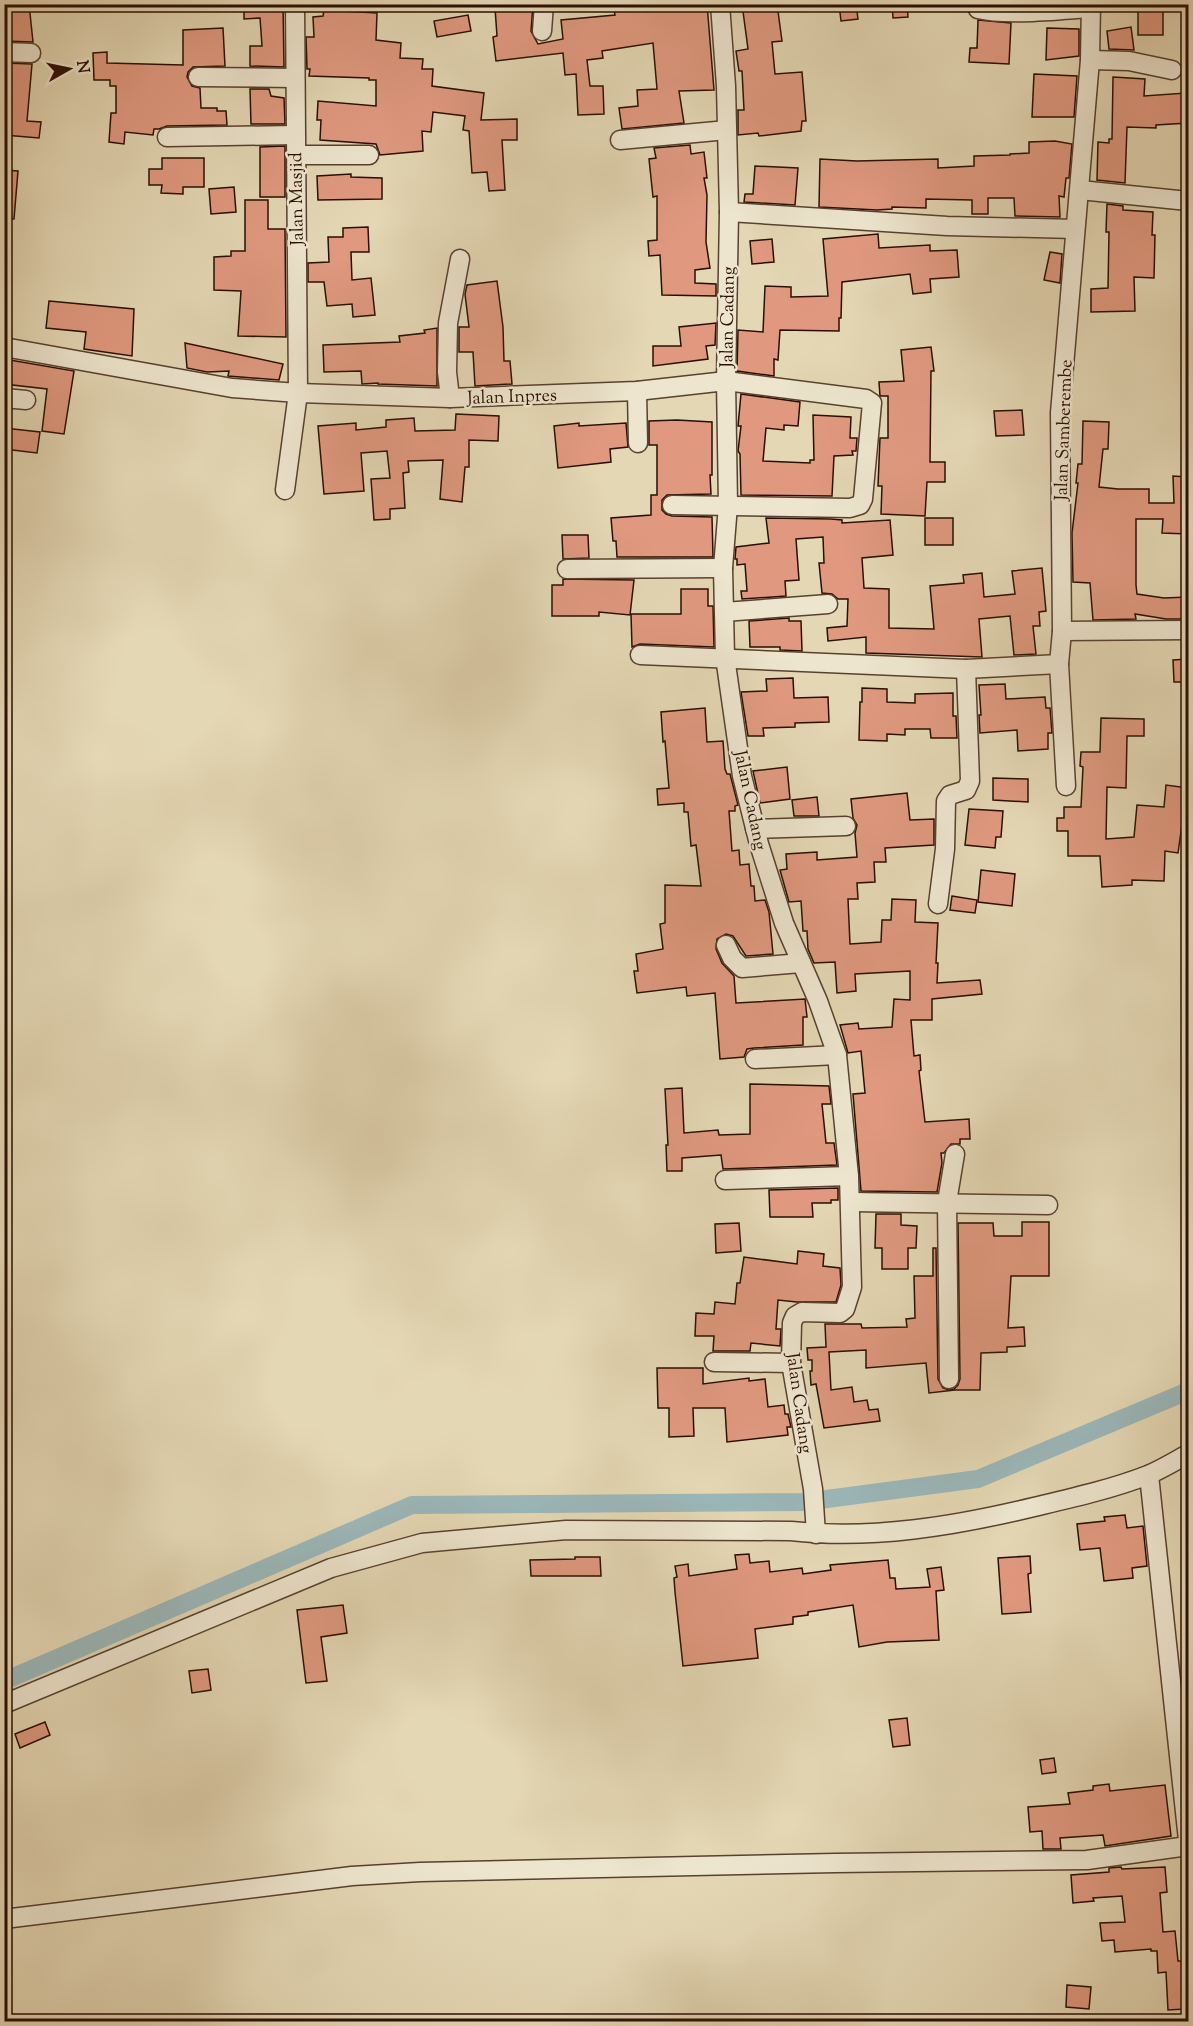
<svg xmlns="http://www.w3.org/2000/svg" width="1193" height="2026" font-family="'Sorts Mill Goudy',serif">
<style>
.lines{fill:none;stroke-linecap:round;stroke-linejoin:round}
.canal{stroke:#9bb7b9;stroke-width:18}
.building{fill:#e0997f;stroke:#2a0f02;stroke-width:1.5}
.minor-casing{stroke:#58412e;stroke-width:21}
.minor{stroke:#ede5ce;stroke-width:18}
.labels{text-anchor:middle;stroke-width:5;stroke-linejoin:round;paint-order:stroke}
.street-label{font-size:18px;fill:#2a0f02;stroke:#ede5ce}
</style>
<rect width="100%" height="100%" fill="#e4d7b4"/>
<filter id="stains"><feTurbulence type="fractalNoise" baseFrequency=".00333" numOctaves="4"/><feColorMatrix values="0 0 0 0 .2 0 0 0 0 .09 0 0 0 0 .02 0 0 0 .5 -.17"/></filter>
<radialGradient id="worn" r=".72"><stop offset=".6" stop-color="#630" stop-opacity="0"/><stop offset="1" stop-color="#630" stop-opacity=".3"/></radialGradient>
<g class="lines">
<path class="canal" d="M4 1681 412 1505 804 1502 978 1479 1188 1391"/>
</g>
<g class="building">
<path d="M4 4H29L33 42 4 41Z"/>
<path d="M244 4H283L284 67 250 66V46H262L260 18 244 19Z"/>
<path d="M613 4H653L654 9 680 4H707L714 90 679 91 684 123 622 129 619 108 638 106 637 90 657 89 653 43 602 51 603 58 587 60 590 86H603L604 114 578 115 576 74 565 75 563 53 496 61 493 37 497 36 495 8 533 5 531 31 538 44 563 39 561 20 615 15Z"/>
<path d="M742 4H777L782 41 772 42 775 74 802 72 806 121H802L801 131 759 136 758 133 738 135V110H744L742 71H739L736 51 748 49Z"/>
<path d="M839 4H856L858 19 841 21Z"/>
<path d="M892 4H907L908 17 893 18Z"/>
<rect x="1138" y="4" width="25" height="31"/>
<path d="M324 10 377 13 376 40 401 43 400 58 423 59 422 69H433L432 86 484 93 481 120 517 119V140H502L505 190 489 191 487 172 472 173 469 131 463 130 465 116 433 112 431 132 422 131 423 151 380 155 376 144 320 140 321 120H317L318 101 376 106V80H369V78L309 76 310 69H307L306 37H314L313 17 323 16Z"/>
<path d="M468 15 471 31 437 37 434 21Z"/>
<path d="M978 20 1011 23 1009 64 969 62 970 48H977Z"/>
<path d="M1131 27 1134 50 1109 49 1107 31Z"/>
<path d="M223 28 225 66 193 67 188 72 187 77 192 86 200 88 201 108H217V111H226L227 125 167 126 159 129H154L153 135 125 132 124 144 109 142 111 113H116V86H110V80H94L93 53 107 52V63L183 65V30Z"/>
<path d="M1047 28 1079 29V56L1046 60Z"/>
<path d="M4 63 32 64 27 121 41 122 39 138 4 135Z"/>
<path d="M1034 74 1077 76 1074 117H1032Z"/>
<path d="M1113 77 1145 79 1144 96 1186 93 1188 123 1156 125V128L1127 127 1125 183 1097 180 1098 142 1109 143V139H1112Z"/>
<path d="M250 89H269L271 96 284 98 285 124H251Z"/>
<path d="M1055 141 1072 144 1069 178H1066L1064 197 1059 196 1060 217 1015 216 1014 198H988V214H972V200L926 199V208L892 207V209L877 210 819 207 820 159 857 161 938 159V168L974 166V156L1010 155V154L1029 153V142Z"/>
<path d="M690 145 691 154 704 152 707 178H704L707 195 706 242 710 268 695 270V283L716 284V296L662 295 660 255 649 256 648 241 657 240V196L653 197 649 159 656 158 654 148Z"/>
<path d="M285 146V197H260V147Z"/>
<path d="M162 158H204V187H183V194L161 193 162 185H149V169H162Z"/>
<path d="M755 166 798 168 795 205 744 202 745 194H753Z"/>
<path d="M4 170 18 171 14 219 4 218Z"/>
<path d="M351 174V177L382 178V199L318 200 317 176Z"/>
<path d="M234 187 236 212 211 214 209 189Z"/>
<path d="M245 200H268V229H285L286 337 238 336 241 291 214 290V257L231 256V251H245Z"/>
<path d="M1107 204 1123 206V210L1153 212 1152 235H1155L1154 278 1134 277 1135 311 1091 312V289L1108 288 1109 232H1106Z"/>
<path d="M368 227 369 252H351L352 280 371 278 375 315 353 317 352 304 327 306 324 282H308V263L329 262 328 237H343V228Z"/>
<path d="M878 234 879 248 930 245V251L957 250 959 277 930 279 931 292 913 294 910 274 842 282 841 318H839V331L780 330 778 360 774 359V376L737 371 738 330 763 332 765 286 791 287V297L828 296 823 239Z"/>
<path d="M772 239 774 262 752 264 750 241Z"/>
<path d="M1050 252 1062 254 1060 283 1044 280Z"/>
<path d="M497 281 503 327 504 361H510L512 384 475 386 473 352H459V327H469L465 294 467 285Z"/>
<path d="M49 301 134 309 132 356 84 349 86 332 46 328Z"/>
<path d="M716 323 715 345 706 346 708 359 653 366V346H681L679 327Z"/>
<path d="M437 328V386L378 384V383L362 384 361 371 324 372 323 345 400 342 399 336 425 333 424 330Z"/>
<path d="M185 343 283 364 279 380 228 376 229 371 207 372 187 368Z"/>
<path d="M931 347 934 371H931L930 462H945V482H927L925 516 881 514 882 486H878L880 438H888V396H880L879 382 904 381 901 350Z"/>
<path d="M4 359 74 371 64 434 42 431 47 389 4 384Z"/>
<path d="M741 394 800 402 798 426 784 425V430L766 428 763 461 810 463V460H814L813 415 851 417 850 438H857L856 451H852L853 455 834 456 832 496 741 495 740 454 738 451 741 426H738Z"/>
<path d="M1022 410 1024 435 996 436 994 411Z"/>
<path d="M456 414 499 416 498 441 469 440V467H465L462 502 440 499 443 460 408 461 409 472 403 473 405 508 390 509V519L374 520 371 479 390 478 387 451 361 453 364 491 324 494 318 426 356 423V430L386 427V420L414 418 415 431 455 430Z"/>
<path d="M677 420 712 422V475H710L711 494 667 495 662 500V510L666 514 672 516 712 517 713 557H617L616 541H613L611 518 651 515V495H657V445H649V421Z"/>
<path d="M1083 421 1109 422 1108 449H1103L1099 487 1118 489H1149V503H1174L1173 476 1187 477 1188 534 1162 533 1163 519H1136V585L1137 594 1164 598 1188 597V619H1166L1135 614 1136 619 1093 620 1090 583 1073 582 1072 533 1078 483H1076L1078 464H1082Z"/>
<path d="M579 423V426L626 423 628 447 610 449 611 462 558 468 554 426Z"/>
<path d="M4 428 40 432 37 453 4 449Z"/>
<path d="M766 518 831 519 842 520V523L890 520 893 555 862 558 864 588 889 589V628L934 629 930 586 964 583 963 575 982 573 984 597 1015 594 1012 571 1042 568 1046 611 1039 612 1040 626H1033L1036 654 1014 655 1010 616 979 619 982 657 866 653V637L828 641 827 628 847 626 848 599H838L832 594 822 593 819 563H824L823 537 796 539 799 580 785 581 786 596 742 599 741 591H747L745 564 737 565V559H735L736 547 769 543Z"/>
<rect x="925" y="518" width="28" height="27"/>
<path d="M562 535H588L589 558 563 559Z"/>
<path d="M563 579 634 580 630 615 599 612V616H552V585H563Z"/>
<path d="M681 589H708V606H713L714 647 640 644 632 647 631 614H681Z"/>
<path d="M789 618V621H801L802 651 780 650V647H750L749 621Z"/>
<path d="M1188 659V682H1174L1173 660Z"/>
<path d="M793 678 794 698 828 697 829 722 795 723V727L763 728 764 736H748L741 692 767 691 766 679Z"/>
<path d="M1005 684 1006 699 1045 697 1046 708H1050L1052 733H1048V749L1018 751 1017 730 980 733 979 715H981L979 685Z"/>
<path d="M862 688 887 689V702L915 703V694L953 693V716H956L957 738H931L930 729H905V735L887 734V741L859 740 860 702H862Z"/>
<path d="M705 708 707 742 723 741 725 769 727 774H730L738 805 735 806V811H729L732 851 739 850 740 865 749 864 751 886H754L755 901 765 900 769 912 773 954 746 956 733 936 726 934 717 939 716 949 722 963 734 976 736 1003 805 999 807 1017H803V1045L754 1048 747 1049 744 1057 720 1059 715 993 687 996 686 987 637 993 634 971H638L636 954 663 949 660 924 665 923V885L701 886 696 845 691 846 688 812H684V803L658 805 657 789 669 788 665 741 663 742 661 712Z"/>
<path d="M1101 718 1144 719V736H1127L1126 788 1107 787 1106 839 1134 837 1137 805 1164 807 1166 785 1188 788V804L1185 803 1178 853 1165 851 1164 881 1132 880V885L1102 887 1100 856H1068V831H1057V818H1064V807H1081L1083 767 1080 766 1081 752H1100Z"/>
<path d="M787 767 790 799 760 803 753 771Z"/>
<path d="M993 778 1028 779V802L993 800Z"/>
<path d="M907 793 910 820 934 819V845L885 848 886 862H874L875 882 857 883 858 899H848L850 944 881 942 882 920H891L892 899 916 900 915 922 938 923 936 963H938L937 983 980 980 982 994 932 999V1020H911L914 1056 920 1055 921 1070 919 1071 925 1122 969 1119 970 1139H960V1144H951L944 1153H941L942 1163 937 1192 861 1191 853 1094 865 1093 861 1051 848 1053 840 1025 858 1023 859 1029 892 1027 894 999 910 1000V971L855 974 856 991 837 993 835 962 814 963 808 949 807 931H803L801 901 789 902 780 870 787 869 786 854 817 852V860L857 857 855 833 857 825 853 818 851 799Z"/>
<path d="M817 797 819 816H794L792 800Z"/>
<path d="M969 809 1003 811 1001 837H996L995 848 965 845Z"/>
<path d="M981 870 1015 874 1012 906 978 902Z"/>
<path d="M952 896 977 900 975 913 950 910Z"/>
<path d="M750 1084 829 1086 831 1104H822L826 1143H834L837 1165 723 1169 721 1155 682 1158V1171H667L666 1145H668L665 1089 682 1088 684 1133 718 1130 719 1135 750 1134Z"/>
<path d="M838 1188V1200H831V1203H812L813 1217H770L769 1190Z"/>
<path d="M876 1214H901V1225L917 1226 916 1248H908V1269H882V1248H875Z"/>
<path d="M1022 1222H1049V1276H1011L1008 1328 1024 1327 1025 1346 1007 1347V1352L981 1353 980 1390H955L929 1393 926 1363 866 1368V1350L829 1352 831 1390 852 1387 854 1402 867 1400 869 1410 878 1409 880 1421 824 1428 816 1384 811 1385 810 1371H812V1360H808L807 1348 826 1347 825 1324H861L862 1328 907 1327 906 1319 915 1318 914 1276H933V1248H936L938 1379 943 1388 949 1390 954 1389 958 1385 960 1379 958 1223H993L994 1236H1022Z"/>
<path d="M739 1223 741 1251 716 1253 715 1224Z"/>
<path d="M798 1251 824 1254 823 1266 840 1268 841 1285 836 1302H797L778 1300 776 1329H781L780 1346 751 1343 750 1351H713L714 1336H695L696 1313 714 1314 715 1302 735 1304 737 1283H740L744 1257 797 1264Z"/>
<path d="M657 1368H703V1384L749 1378V1381L765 1379 768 1407 784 1405 785 1414H788L791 1427H787L788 1435 727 1442 725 1408H693L694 1436 669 1437V1408H658Z"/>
<path d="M1125 1515 1127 1528 1143 1526 1147 1566 1132 1568 1133 1578 1104 1581 1100 1548 1080 1550 1077 1524 1105 1521 1104 1517Z"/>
<path d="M749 1554 750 1563 769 1561 770 1572 802 1568 803 1574 831 1570 830 1565 888 1560 890 1578H895L896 1589 930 1587 927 1569 941 1567 944 1590 936 1591 939 1640 887 1642 859 1647 853 1605 808 1612V1615L793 1617V1624L755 1629 758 1658 683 1666 675 1592 674 1578 677 1577 675 1566 688 1564 689 1576 737 1569 735 1555Z"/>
<path d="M1030 1556 1031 1573 1028 1574 1031 1612 1002 1614 998 1558Z"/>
<path d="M575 1557H600L601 1576H531L530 1560 575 1559Z"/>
<path d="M343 1605 347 1633 321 1637 327 1681 306 1683 297 1610Z"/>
<path d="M208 1669 211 1690 192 1693 189 1671Z"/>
<path d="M907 1718 910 1745 893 1747 889 1720Z"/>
<path d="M45 1722 50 1735 20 1748 15 1734Z"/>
<path d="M1054 1758 1056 1772 1042 1774 1040 1760Z"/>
<path d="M1109 1784 1110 1791 1165 1785 1171 1836 1105 1846 1103 1835 1060 1838 1061 1849H1043L1042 1831 1030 1832 1028 1807 1070 1804 1068 1793 1093 1790V1786Z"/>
<path d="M1121 1867 1122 1869 1165 1867 1167 1892 1160 1893 1163 1932 1175 1931 1178 1961H1184L1185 2009 1168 2010 1166 1972 1158 1973 1157 1951H1151V1949L1115 1952 1114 1940 1102 1941 1100 1923 1125 1922 1122 1896 1093 1898 1094 1901 1073 1903 1071 1875 1109 1872V1868Z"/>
<path d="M1067 1985 1091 1987 1089 2009 1066 2007Z"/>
</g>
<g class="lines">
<g class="minor-casing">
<g id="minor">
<path d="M720 4 726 86 729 212 726 381 728 505 723 568 725 657 742 776 759 844 784 923 818 1001 837 1055 849 1176 852 1287 845 1309 840 1313 802 1312 795 1316 792 1323 791 1363 813 1489 816 1534"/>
<path d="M976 4 978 9C1007 16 1060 10 1091 8"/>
<path d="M542 31 544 4"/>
<path d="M4 52 31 53"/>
<path d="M1090 60 1129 61 1172 70"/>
<path d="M198 77 295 78"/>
<path d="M167 137 295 135"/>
<path d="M620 140 727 130"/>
<path d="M296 155H369"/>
<path d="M1080 190 1188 201"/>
<path d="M729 212 947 226 1075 229"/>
<path d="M4 347 232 388 298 393 450 398 637 391 726 381 866 399 872 403 863 499 860 505 850 508 672 505"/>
<path d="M637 391 638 443"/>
<path d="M4 398 26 400"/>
<path d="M450 398 447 372 448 323 460 259"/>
<path d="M285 490 298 393 295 4"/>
<path d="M567 569 723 568"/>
<path d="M724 612 828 604"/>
<path d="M1062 631 1188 630"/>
<path d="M640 655 966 669 1059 664 1062 631 1060 413 1090 60 1091 4"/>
<path d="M1059 664 1066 786"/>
<path d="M755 829 846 826"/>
<path d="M938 904 945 849 946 801 950 795 966 790 970 781 966 669"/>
<path d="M726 945 732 958 742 968 801 963"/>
<path d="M755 1059 837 1055"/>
<path d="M725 1180 849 1176"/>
<path d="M851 1202 1048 1205"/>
<path d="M714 1362 791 1363"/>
<path d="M949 1379 947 1202 955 1154"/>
<path d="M1149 1475 1188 1840"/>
<path d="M4 1704 331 1568 422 1543 566 1530 791 1531C872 1540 955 1526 1034 1507 1072 1498 1112 1489 1148 1475 1162 1469 1175 1461 1188 1454"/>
<path d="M4 1919 352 1876 420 1872 835 1863 1087 1860 1188 1846"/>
</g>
</g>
<use href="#minor" class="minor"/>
</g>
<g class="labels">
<g class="street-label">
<text transform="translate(296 199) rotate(-91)" y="6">Jalan Masjid</text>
<text transform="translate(727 317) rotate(-89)" y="6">Jalan Cadang</text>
<text transform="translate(512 396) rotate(-2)" y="6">Jalan Inpres</text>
<text transform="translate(1063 430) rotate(-88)" y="6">Jalan Samberembe</text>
<text transform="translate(751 800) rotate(78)" y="6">Jalan Cadang</text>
<text transform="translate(800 1403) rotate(82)" y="6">Jalan Cadang</text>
</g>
</g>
<rect width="1193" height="2026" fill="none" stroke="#e4d7b4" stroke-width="24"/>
<rect x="6" y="6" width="1181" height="2014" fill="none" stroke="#2a0f02" stroke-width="3"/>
<rect x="12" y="12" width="1169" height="2002" fill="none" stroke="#2a0f02" stroke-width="1.5"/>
<g transform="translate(69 69) rotate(81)" stroke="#ede5ce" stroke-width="4.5" paint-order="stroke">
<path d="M0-4.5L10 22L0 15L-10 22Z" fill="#2a0f02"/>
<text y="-9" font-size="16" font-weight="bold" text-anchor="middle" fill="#2a0f02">N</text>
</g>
<rect width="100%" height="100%" filter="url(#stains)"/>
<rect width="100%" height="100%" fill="url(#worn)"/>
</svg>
